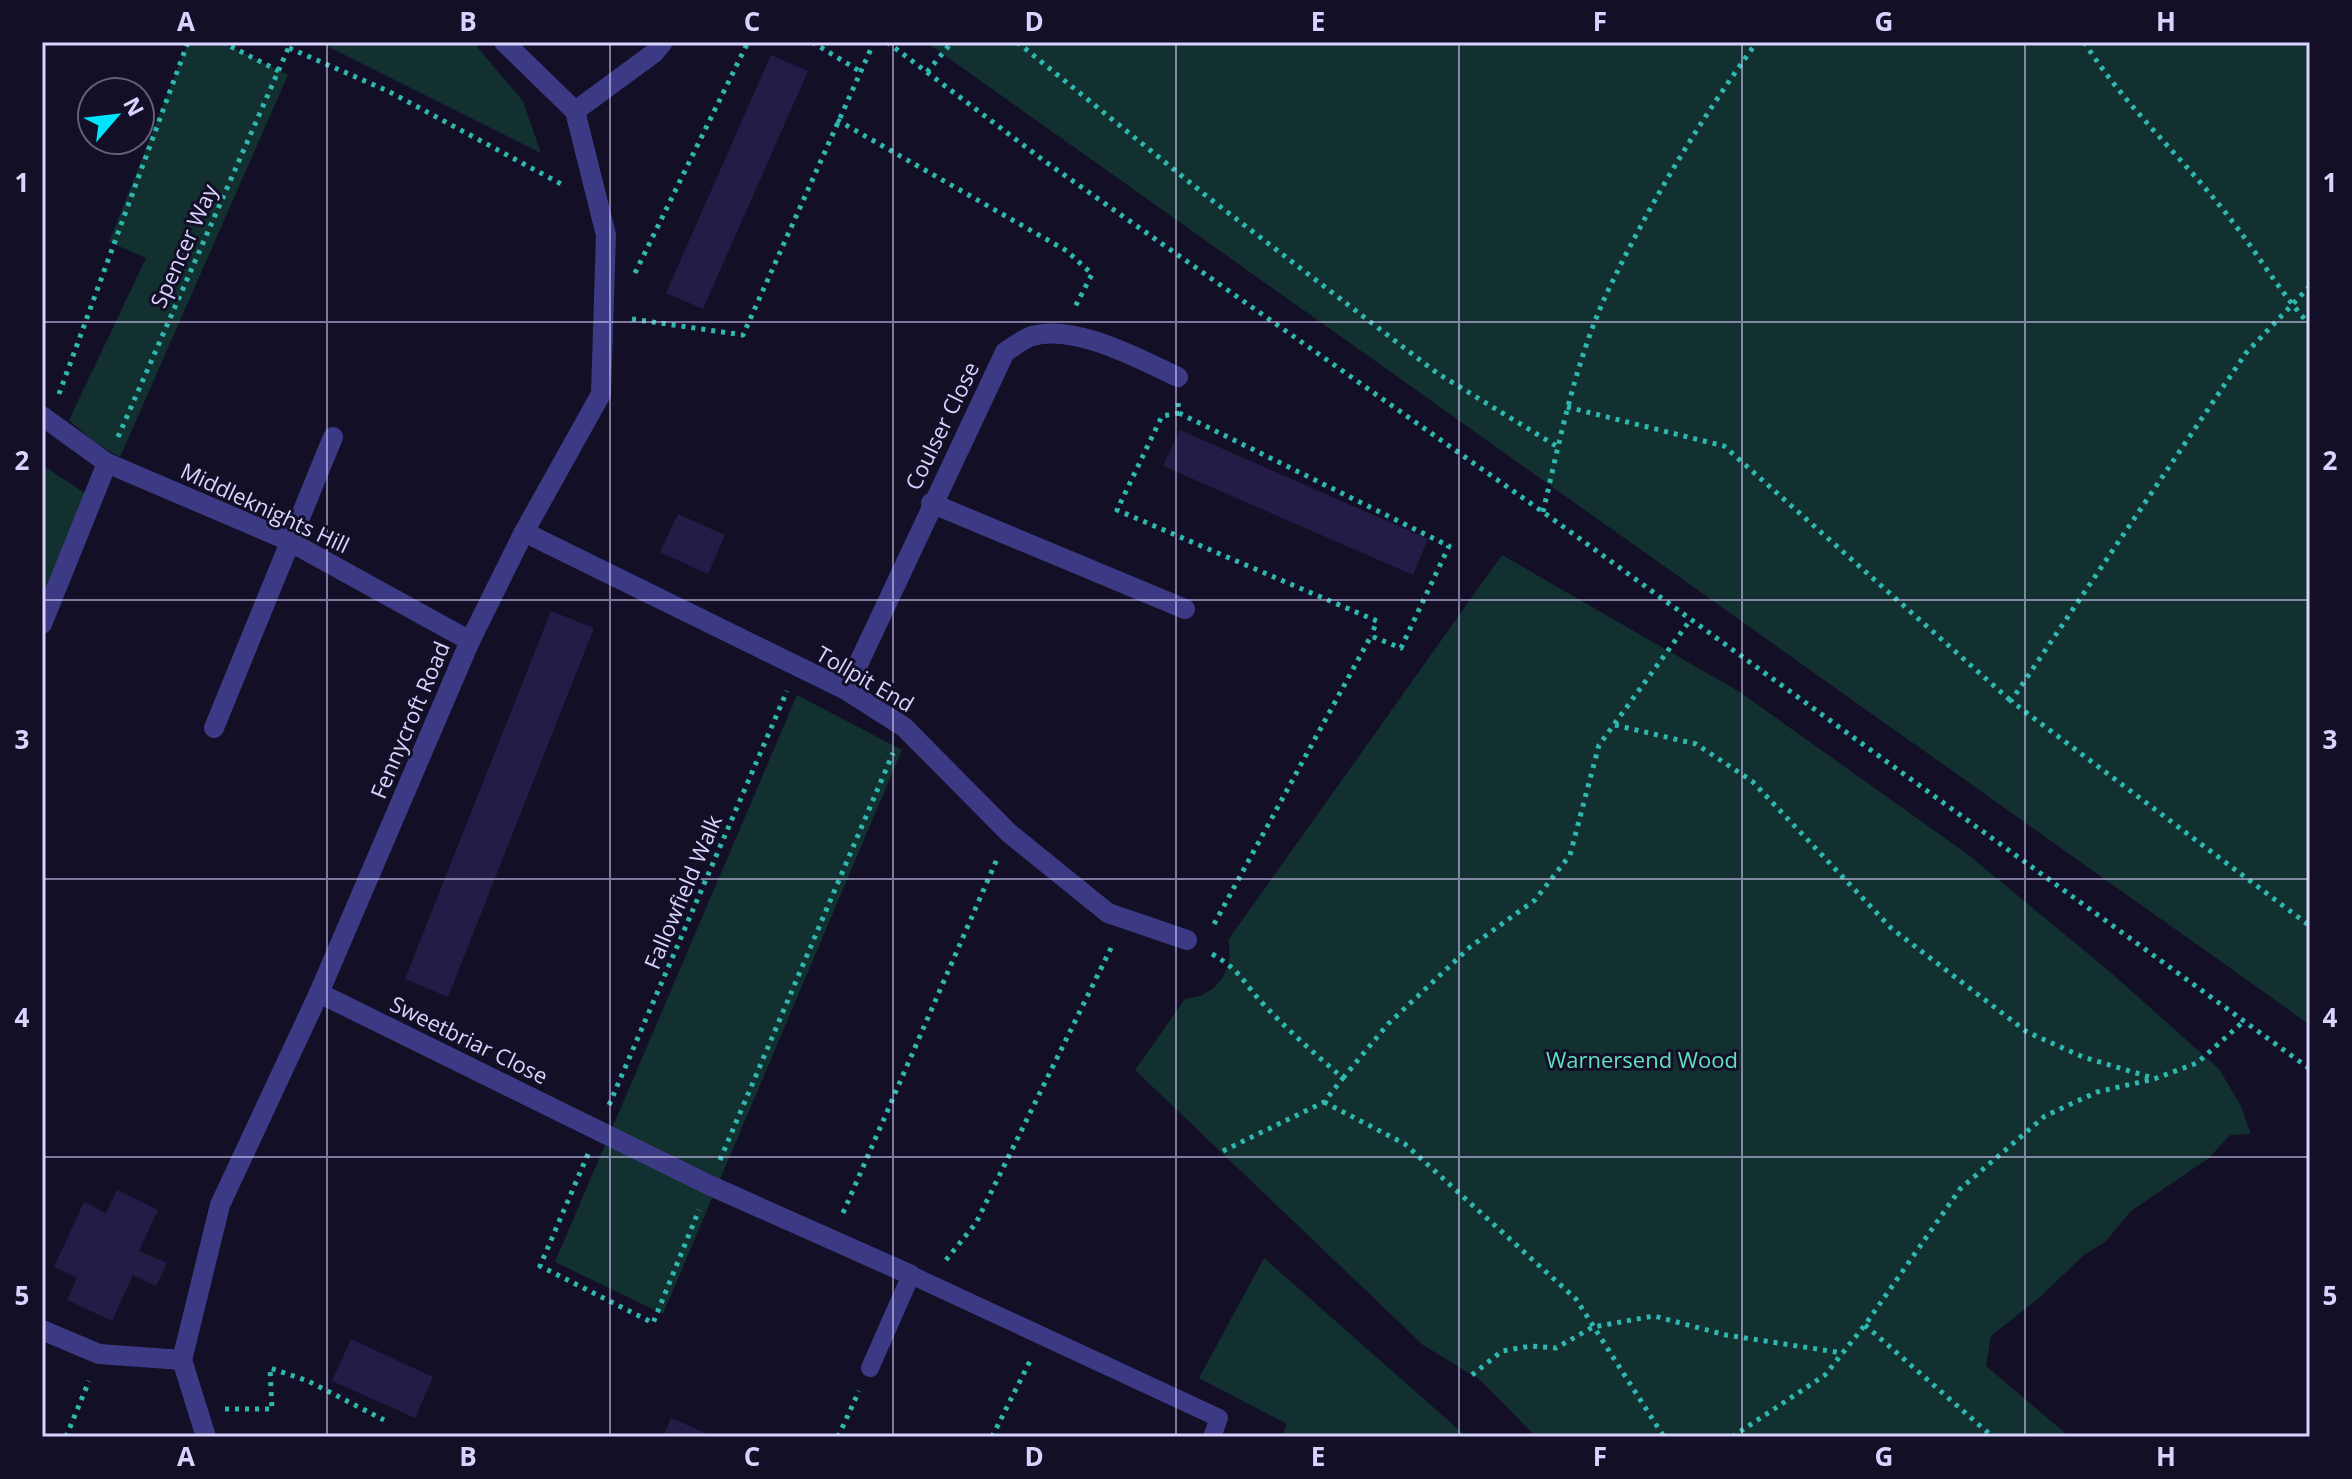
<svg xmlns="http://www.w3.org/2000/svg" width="2352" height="1479" font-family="'Open Sans',sans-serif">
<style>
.green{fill:#12302f}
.building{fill:#241b47}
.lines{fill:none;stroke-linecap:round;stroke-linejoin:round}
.path{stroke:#2fb8b0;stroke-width:5;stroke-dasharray:4 6;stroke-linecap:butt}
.service{stroke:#3d3a85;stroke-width:18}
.minor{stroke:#3d3a85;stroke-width:20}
.tertiary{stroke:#3d3a85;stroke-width:20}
.grid{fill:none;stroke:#d9d4ff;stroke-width:2;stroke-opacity:0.55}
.labels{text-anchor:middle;stroke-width:6;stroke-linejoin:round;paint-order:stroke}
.street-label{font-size:22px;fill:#d9d4ff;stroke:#130f26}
.park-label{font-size:22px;fill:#5fe0c0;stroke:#130f26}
.neatline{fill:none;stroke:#d9d4ff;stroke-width:3}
.grid-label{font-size:26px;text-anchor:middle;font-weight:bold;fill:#d9d4ff}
</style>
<rect width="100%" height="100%" fill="#130f26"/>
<g class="green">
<path d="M188 42H222L288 75 120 457 94 442 69 420 146 258 109 242Z"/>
<path d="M319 42H473L523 101 541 153Z"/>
<path d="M926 42H2310V1025Z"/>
<path d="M42 465 97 501 42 626Z"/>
<path d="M1502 555 1738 691 1966 853 2109 971 2219 1069 2241 1106 2251 1134 2230 1135 2209 1158 2131 1211 2105 1242 2085 1254 2039 1298 1991 1336 1986 1366 2070 1437H1536L1479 1379 1423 1345 1135 1070 1185 999C1217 996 1235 970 1228 940Z"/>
<path d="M797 695 902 750 663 1314 555 1262Z"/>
<path d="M1264 1258 1467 1437H1282L1287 1424 1199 1378Z"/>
</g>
<g class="building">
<path d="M771 55 808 71 703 309 666 293Z"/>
<path d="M1180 430 1428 539 1413 575 1163 466Z"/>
<path d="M678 514 725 535 708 574 660 552Z"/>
<path d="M551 611 594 628 448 997 405 979Z"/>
<path d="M117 1190 158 1210 139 1251 167 1263 156 1286 133 1275 112 1321 67 1300 77 1278 54 1267 84 1202 106 1213Z"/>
<path d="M351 1339 433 1377 415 1418 332 1381Z"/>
<path d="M671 1418 715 1437H663Z"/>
</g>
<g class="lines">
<g class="path">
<path d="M222 42 279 71"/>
<path d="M812 42 861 72"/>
<path d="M887 42 1043 160 1543 512 2310 1069"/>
<path d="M1017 42 1209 198 1437 373 1558 447"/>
<path d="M2084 42C2124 105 2179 154 2225 212 2255 249 2278 290 2310 325"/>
<path d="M289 48 388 91 563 185"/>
<path d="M927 72 952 42"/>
<path d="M837 120 1067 251 1092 274 1074 309"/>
<path d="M635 273 748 42"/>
<path d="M2310 286 2246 353 2011 701 2310 926"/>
<path d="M632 319 743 335 874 42"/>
<path d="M59 394 188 42"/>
<path d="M1178 403 1179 413 1449 546 1401 648 1371 636 1213 926"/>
<path d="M1567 407 1724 446 2011 701"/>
<path d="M1179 413 1162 416 1117 510 1377 621 1371 636"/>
<path d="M118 437 291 42"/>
<path d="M1543 512C1560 439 1575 363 1606 295 1648 206 1699 121 1757 42"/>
<path d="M1615 725 1696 744 1752 781 1891 928 2027 1032 2083 1057 2153 1078"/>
<path d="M1212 954C1242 971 1243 983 1265 1006 1290 1032 1316 1055 1343 1078L1324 1102 1221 1152"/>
<path d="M1343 1078 1388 1024 1470 947 1535 900 1570 855 1599 745 1691 619"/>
<path d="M1324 1102 1405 1144 1576 1299 1664 1437"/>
<path d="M609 1105 787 691"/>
<path d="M588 1154 540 1266 653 1323 699 1210"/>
<path d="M720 1160 893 753"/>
<path d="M843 1213 997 859"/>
<path d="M946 1260 976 1223 1113 944"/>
<path d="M1865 1325 1993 1437"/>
<path d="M1472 1375 1502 1351 1531 1346 1556 1348 1593 1327 1654 1316 1726 1335 1843 1353"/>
<path d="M225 1409H272L270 1368 308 1381 384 1420"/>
<path d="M66 1437 89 1381"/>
<path d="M838 1437 859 1391"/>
<path d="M992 1437 1030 1361"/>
<path d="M1732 1437 1825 1375 1865 1325 1960 1189 2045 1116 2097 1092 2154 1079 2197 1063 2244 1021"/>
</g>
<path class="service" d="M870 1368 911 1275 1219 1418 1212 1437"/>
<g class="minor">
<path d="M575 111 654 53 663 42"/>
<path d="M42 416 107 463 287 540 470 641"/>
<path d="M931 503 1185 609"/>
<path d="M524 532 846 690 904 727 1009 833 1108 913 1187 940"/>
<path d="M42 624 107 463"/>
<path d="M846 690 1005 352C1013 347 1023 339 1032 336 1076 324 1139 359 1178 377"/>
<path d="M214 728 333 437"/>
<path d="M319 993 709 1185 911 1275"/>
<path d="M42 1330 99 1354 182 1360"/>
</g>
<path class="tertiary" d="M206 1437 182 1360 220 1205 319 993 470 641 524 532 601 394 606 235 575 111 504 42"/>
</g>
<path class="grid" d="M327 42V1437M610 42V1437M893 42V1437M1176 42V1437M1459 42V1437M1742 42V1437M2025 42V1437M42 322H2310M42 600H2310M42 879H2310M42 1157H2310"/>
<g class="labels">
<g class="street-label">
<text transform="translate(184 246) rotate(-66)" y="8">Spencer Way</text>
<text transform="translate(942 426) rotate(-64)" y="8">Coulser Close</text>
<text transform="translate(265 508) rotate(25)" y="8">Middleknights Hill</text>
<text transform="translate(865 679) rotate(30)" y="8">Tollpit End</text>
<text transform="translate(410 720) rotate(-67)" y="8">Fennycroft Road</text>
<text transform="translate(683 892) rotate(-67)" y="8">Fallowfield Walk</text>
<text transform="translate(469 1040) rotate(26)" y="8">Sweetbriar Close</text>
</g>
<g class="park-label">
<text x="1642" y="1068">Warnersend Wood</text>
</g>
</g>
<rect width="2352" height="1479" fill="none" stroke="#130f26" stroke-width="88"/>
<g transform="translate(116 116) rotate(62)"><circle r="38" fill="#130f26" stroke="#625e7d" stroke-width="2"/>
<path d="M0-6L14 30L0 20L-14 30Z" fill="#00e5ff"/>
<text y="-12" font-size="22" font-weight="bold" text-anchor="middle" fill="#d9d4ff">N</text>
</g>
<rect x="44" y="44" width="2264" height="1391" class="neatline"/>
<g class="grid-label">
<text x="186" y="31">A</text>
<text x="468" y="31">B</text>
<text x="752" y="31">C</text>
<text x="1034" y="31">D</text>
<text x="1318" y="31">E</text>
<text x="1600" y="31">F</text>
<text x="1884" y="31">G</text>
<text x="2166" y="31">H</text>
<text x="22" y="192">1</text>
<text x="2330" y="192">1</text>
<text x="22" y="470">2</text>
<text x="2330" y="470">2</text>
<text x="22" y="749">3</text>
<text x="2330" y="749">3</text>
<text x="22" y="1027">4</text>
<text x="2330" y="1027">4</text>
<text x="22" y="1305">5</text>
<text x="2330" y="1305">5</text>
<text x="186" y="1466">A</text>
<text x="468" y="1466">B</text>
<text x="752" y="1466">C</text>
<text x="1034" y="1466">D</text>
<text x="1318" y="1466">E</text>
<text x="1600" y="1466">F</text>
<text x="1884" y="1466">G</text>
<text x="2166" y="1466">H</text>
</g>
</svg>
